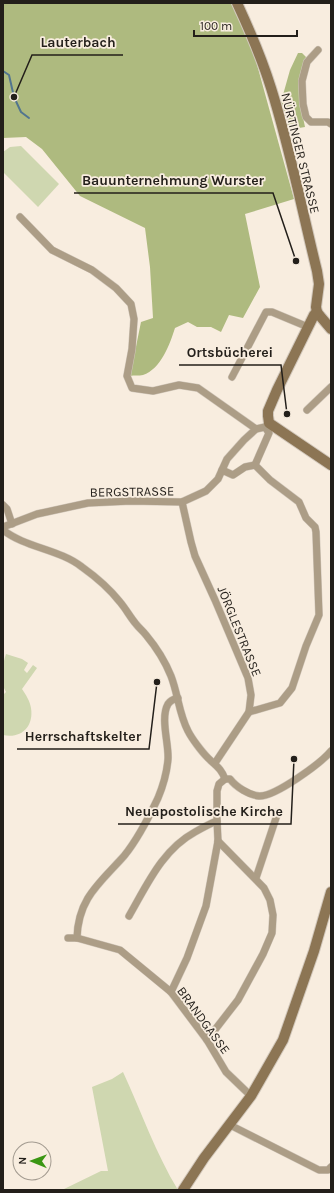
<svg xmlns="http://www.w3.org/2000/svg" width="334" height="1193" font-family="Karla,sans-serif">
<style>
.green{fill:#cfd7b0}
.forest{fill:#aeba7f}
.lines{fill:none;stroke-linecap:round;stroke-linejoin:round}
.stream{stroke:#52758f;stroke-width:2}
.street-casing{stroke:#d2c8bc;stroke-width:8}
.secondary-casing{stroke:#d2c8bc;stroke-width:12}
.street{stroke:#ac9d86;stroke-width:7}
.secondary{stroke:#8c7554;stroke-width:10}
.labels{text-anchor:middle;stroke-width:3.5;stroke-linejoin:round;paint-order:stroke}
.street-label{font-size:13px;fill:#231f1a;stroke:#f8eddf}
.leader{fill:none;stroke:#231f1a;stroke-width:1.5}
.callout-dot{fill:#231f1a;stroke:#f8eddf;stroke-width:1.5}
.callout-label{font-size:14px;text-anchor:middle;font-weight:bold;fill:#231f1a;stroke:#f8eddf;stroke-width:3.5;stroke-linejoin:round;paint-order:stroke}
</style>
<rect width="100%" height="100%" fill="#f8eddf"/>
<g class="green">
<path d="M21 146 59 184 38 207 3 172V152L10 147Z"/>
<path d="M6 654 22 659 28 663 24 670 27 673 33 665 37 668 22 689C26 695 30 701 31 708 34 727 21 739 3 735V695L6 692C0 683 2 665 6 654Z"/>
<path d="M123 1072C141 1111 156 1154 178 1190H62L101 1171H108L92 1087 112 1079Z"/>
</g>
<g class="forest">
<path d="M3 3H231L253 50 294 199 245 214 260 287 243 318 229 315 221 332 211 327H197L188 322 175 328C170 344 161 369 143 375 139 376 134 375 130 376L141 322 153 318 150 267 145 228 80 196 42 149 26 137 3 138Z"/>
<path d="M298 53H302L306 57C298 78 300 104 305 127L293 129 288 126 281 102 290 70Z"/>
</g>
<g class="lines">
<path class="stream" d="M3 71 9 75 14 97 21 112 29 118"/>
<g class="street-casing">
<g id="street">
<path d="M318 50 307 62 302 81 303 104 306 117 311 122H328L331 124"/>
<path d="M20 217 52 250 92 270 116 288 131 304 134 319 132 349 127 376 132 388 153 391 179 385 198 388 256 429"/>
<path d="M232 377 266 312H272L308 327"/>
<path d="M307 410 331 387"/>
<path d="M255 465 269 433 265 427"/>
<path d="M222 470 233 475 245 467 255 465 270 480 299 502 306 518 315 527 316 532 319 615 306 646 292 688 280 703 249 712"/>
<path d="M182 502 191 542 195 556 215 600 248 678 251 695 249 712 215 763"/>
<path d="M3 505 7 509 12 524"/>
<path d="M3 527 37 514 88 503 131 501 182 502 206 491 218 479 227 459 244 440 256 429 265 427 269 423"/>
<path d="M3 530C26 548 59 549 82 567 96 577 109 588 120 602 126 609 130 617 136 624 139 628 143 631 146 635 156 647 165 661 171 676 178 694 179 714 188 731 192 739 202 752 208 758 216 766 221 768 225 779"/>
<path d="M225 779H230C236 787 249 795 259 796 275 797 321 763 331 751"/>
<path d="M256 878 278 812"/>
<path d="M129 916C147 885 162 850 195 832 202 828 209 824 217 821"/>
<path d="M68 938H77L120 950 171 992 207 1040 226 1072 251 1096"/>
<path d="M77 938C78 898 100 883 124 856 138 839 149 817 158 798 163 786 167 772 168 759 169 744 160 718 168 704 170 701 174 699 178 698"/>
<path d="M171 992 187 958 206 906 218 841 217 821V791L219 784 225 779"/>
<path d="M207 1040 238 1000 263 954 272 933 273 915 270 900 264 888 218 841"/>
<path d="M230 1125 319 1170H328L331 1167"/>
</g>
</g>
<g class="secondary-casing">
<g id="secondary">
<path d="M237 3C250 31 262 59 271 88 290 148 302 210 317 271L319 284 316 307 317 312 320 316 331 329"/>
<path d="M317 312 314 315 277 390 268 411V416L269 423 331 465"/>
<path d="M183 1190 204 1158 251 1096 283 1040 314 951 331 892"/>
</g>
</g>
<use href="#street" class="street"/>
<use href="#secondary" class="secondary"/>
</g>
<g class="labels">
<g class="street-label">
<text transform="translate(301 153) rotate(76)" y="5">NÜRTINGER STRASSE</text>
<text transform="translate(132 491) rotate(-1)" y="5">BERGSTRASSE</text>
<text transform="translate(240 631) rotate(68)" y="5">JÖRGLESTRASSE</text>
<text transform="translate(204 1020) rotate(54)" y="5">BRANDGASSE</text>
</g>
</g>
<path class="leader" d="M14 97L32 55H123M296 261L273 193H74M287 414L281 365H179M157 682L149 749H17M294 759L291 824H118"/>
<g class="callout-dot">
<circle cx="14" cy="97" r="4"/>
<circle cx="296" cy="261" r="4"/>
<circle cx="287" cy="414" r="4"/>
<circle cx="157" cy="682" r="4"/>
<circle cx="294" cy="759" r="4"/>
</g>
<g class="callout-label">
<text x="78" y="47">Lauterbach</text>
<text x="173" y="185">Bauunternehmung Wurster</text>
<text x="230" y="357">Ortsbücherei</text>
<text x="83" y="741">Herrschaftskelter</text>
<text x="204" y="816">Neuapostolische Kirche</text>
</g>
<rect width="334" height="1193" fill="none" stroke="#231f1a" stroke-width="8"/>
<g transform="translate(32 1161) rotate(271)"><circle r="19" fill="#f8eddf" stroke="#a39b90"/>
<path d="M0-3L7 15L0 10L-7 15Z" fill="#3a9612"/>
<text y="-6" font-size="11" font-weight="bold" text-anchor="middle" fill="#231f1a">N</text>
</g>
<path d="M194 30v6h103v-6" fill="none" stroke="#231f1a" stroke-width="2"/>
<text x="200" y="30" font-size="12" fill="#231f1a" stroke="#f8eddf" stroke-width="3" paint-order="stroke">100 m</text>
</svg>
